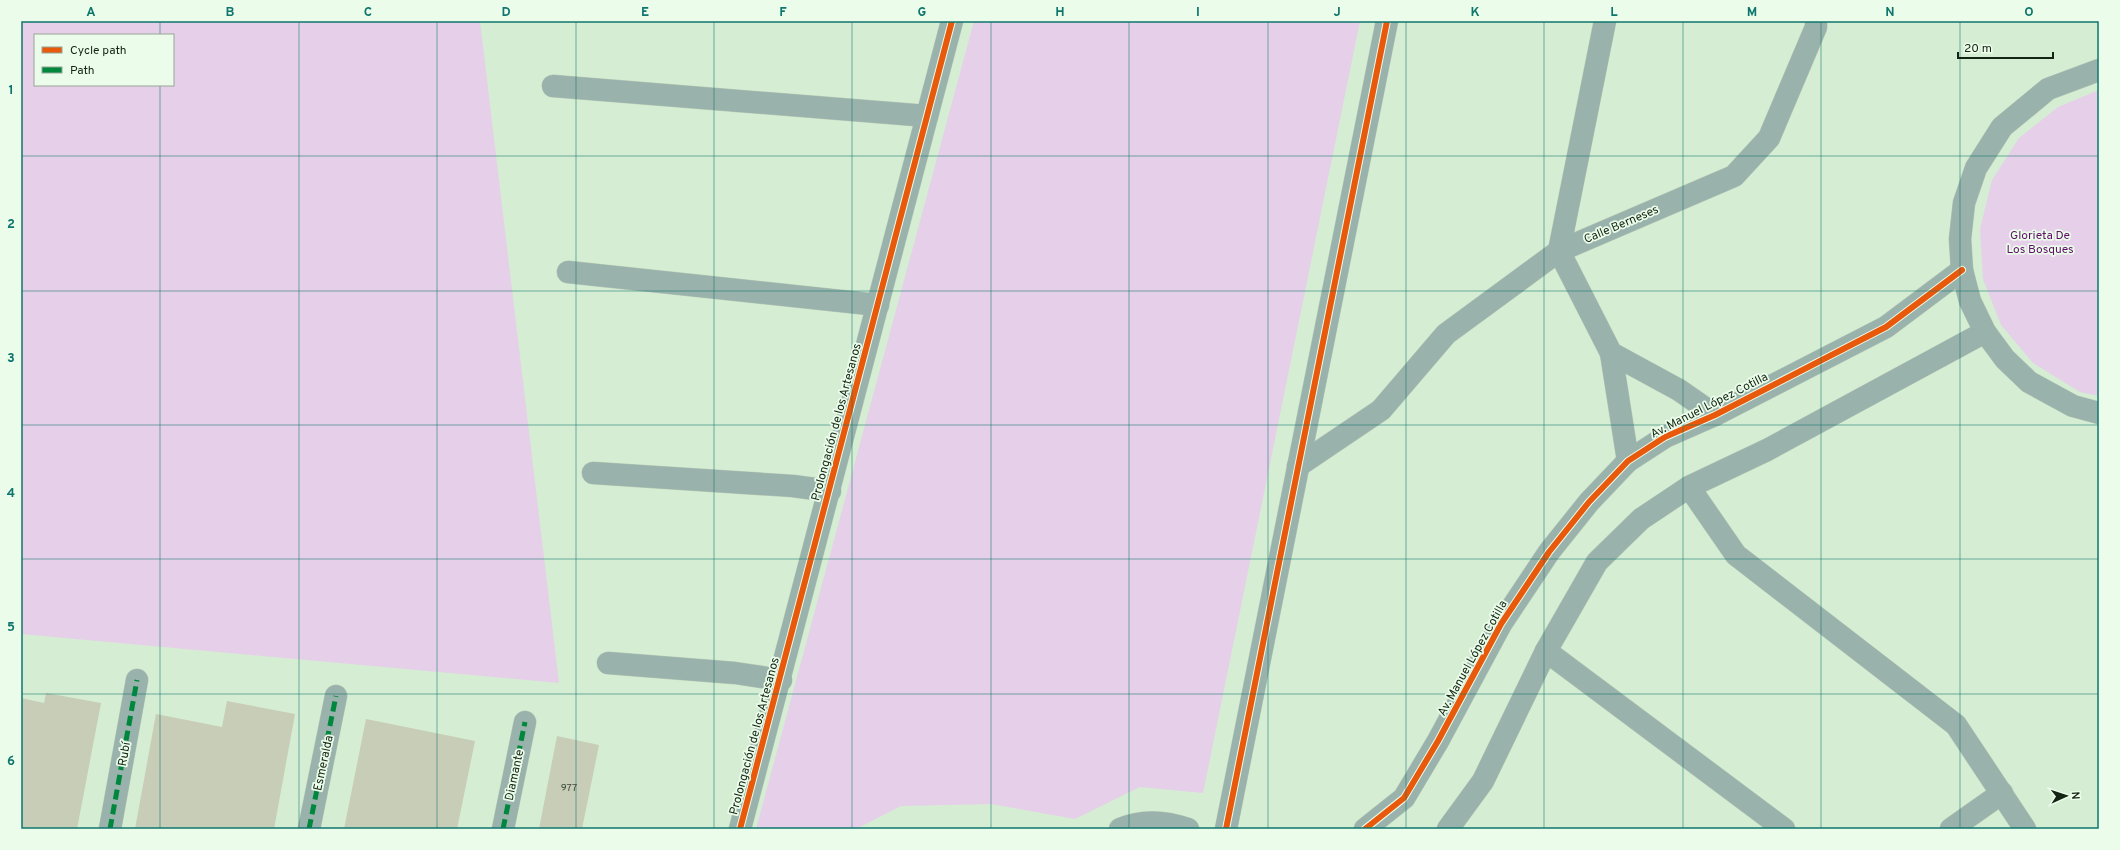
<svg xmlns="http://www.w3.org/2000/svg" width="2120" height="850" font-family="Overpass,sans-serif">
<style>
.green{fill:#e6cfe8;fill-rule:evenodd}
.building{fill:#c7cdb6}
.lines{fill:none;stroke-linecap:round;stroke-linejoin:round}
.minor-casing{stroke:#b8cab7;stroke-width:23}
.minor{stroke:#99b2ac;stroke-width:22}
.quiet{stroke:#00873e;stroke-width:5;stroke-dasharray:10 5;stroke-linecap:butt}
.cycleway-casing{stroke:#ebfdea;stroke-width:8}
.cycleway{stroke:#e8590c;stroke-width:6}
.grid{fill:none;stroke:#0f766e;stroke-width:1;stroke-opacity:0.55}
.labels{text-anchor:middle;stroke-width:3.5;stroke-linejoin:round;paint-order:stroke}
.number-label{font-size:10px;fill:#404e3c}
.street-label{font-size:12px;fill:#132413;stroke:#ebfdea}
.park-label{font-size:12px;fill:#600f69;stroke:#ebfdea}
.neatline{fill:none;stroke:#0f766e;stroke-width:1.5}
.grid-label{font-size:13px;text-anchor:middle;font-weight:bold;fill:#0f766e}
</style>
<rect width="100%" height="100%" fill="#d5edd3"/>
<g class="green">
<path d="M21 21H480L559 683 21 634ZM35 35H173V85H35Z"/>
<path d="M974 21H1360L1203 793 1140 787 1075 819 991 804 901 806 856 829H756Z"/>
<path d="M2099 90V396L2080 392 2033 363 2001 325 1983 279 1980 229 1992 180 2019 138 2058 107Z"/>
</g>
<g class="building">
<path d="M46 693 101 703 77 829H21V698L44 703Z"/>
<path d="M227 701 295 714 274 829H135L156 714 222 727Z"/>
<path d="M366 719 475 741 457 829H344Z"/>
<path d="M557 736 599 745 582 829H539Z"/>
</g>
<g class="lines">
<g class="minor-casing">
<g id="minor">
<path d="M1605 21 1559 251 1734 176 1769 138 1816 27V21"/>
<path d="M2099 70 2048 89 2002 127 1976 168 1964 203 1960 239 1962 270 1970 301 1985 332 2005 359 2029 382 2073 406 2099 413"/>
<path d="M553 86 927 116"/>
<path d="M568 272 878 305"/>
<path d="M1628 461 1611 353 1679 390 1715 415"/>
<path d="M1298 466 1381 410 1446 334 1559 251 1611 353"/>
<path d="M593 473 793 486 830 491"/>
<path d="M1689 487 1736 555 1956 725 2025 829"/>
<path d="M1546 651 1784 829"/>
<path d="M608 663 735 673 781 680"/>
<path d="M110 829 137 680"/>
<path d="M309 829 336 696"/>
<path d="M503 829 525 722"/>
<path d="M740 829 952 21"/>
<path d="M1120 829C1143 819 1165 821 1188 829"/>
<path d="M1226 829 1387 21"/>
<path d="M1365 829 1404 798 1438 741 1501 624 1549 552 1589 502 1628 461 1665 437 1715 415 1886 327 1962 270"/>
<path d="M1448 829 1483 781 1546 651 1597 562 1641 519 1689 487 1767 450 1985 332"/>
<path d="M1951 829 2002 793"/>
</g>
</g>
<use href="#minor" class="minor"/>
<g class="quiet">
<path d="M110 829 137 680"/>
<path d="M309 829 336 696"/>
<path d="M503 829 525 722"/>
</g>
<g class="cycleway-casing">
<g id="cycleway">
<path d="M740 829 952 21"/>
<path d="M1226 829 1387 21"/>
<path d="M1365 829 1404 798 1438 741 1501 624 1549 552 1589 502 1628 461 1665 437 1715 415 1886 327 1962 270"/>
</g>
</g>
<use href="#cycleway" class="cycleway"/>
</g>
<path class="grid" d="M160 21V35M299 21V829M437 21V829M576 21V829M714 21V829M852 21V829M991 21V829M1129 21V829M1268 21V829M1406 21V829M1544 21V829M1683 21V829M1821 21V829M1960 21V829M160 85V829M21 156H2099M21 291H2099M21 425H2099M21 559H2099M21 694H2099"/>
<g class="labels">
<g class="number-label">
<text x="569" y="791">977</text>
</g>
<g class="street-label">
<text transform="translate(1621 224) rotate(-23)" y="4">Calle Berneses</text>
<text transform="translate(1709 405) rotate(-27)" y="4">Av. Manuel López Cotilla</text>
<text transform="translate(836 422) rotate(-75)" y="4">Prolongación de los Artesanos</text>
<text transform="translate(1472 658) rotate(-61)" y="4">Av. Manuel López Cotilla</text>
<text transform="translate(754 736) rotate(-75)" y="4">Prolongación de los Artesanos</text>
<text transform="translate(124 754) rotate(-80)" y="4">Rubí</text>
<text transform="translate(323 763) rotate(-78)" y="4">Esmeralda</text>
<text transform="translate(514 775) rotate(-78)" y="4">Diamante</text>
</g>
<g class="park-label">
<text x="2040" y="239">Glorieta De<tspan x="2040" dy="14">Los Bosques</tspan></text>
</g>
</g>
<rect width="2120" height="850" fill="none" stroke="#ebfdea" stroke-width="44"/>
<rect x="34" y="34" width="140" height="52" fill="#ebfdea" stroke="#95a694"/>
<rect x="42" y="47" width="20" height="6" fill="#e8590c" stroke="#95a694"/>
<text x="70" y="54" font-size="12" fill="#132413">Cycle path</text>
<rect x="42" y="67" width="20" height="6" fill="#00873e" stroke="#95a694"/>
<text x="70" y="74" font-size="12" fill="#132413">Path</text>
<g transform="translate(2066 796) rotate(87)" stroke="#ebfdea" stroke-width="3" paint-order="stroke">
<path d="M0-3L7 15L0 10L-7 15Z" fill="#132413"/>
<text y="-6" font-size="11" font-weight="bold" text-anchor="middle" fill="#132413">N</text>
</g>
<path d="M1958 52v6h95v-6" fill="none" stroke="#132413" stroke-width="2"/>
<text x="1964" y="52" font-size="12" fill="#132413" stroke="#ebfdea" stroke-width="3" paint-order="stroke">20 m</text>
<rect x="22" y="22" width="2076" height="806" class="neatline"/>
<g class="grid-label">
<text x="91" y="16">A</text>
<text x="230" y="16">B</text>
<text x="368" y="16">C</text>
<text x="506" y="16">D</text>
<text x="645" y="16">E</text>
<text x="783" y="16">F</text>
<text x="922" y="16">G</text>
<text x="1060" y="16">H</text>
<text x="1198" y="16">I</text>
<text x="1337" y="16">J</text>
<text x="1475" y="16">K</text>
<text x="1614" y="16">L</text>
<text x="1752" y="16">M</text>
<text x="1890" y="16">N</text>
<text x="2029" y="16">O</text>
<text x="11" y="94">1</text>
<text x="11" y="228">2</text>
<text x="11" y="362">3</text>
<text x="11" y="497">4</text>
<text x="11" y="631">5</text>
<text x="11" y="765">6</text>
</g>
</svg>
